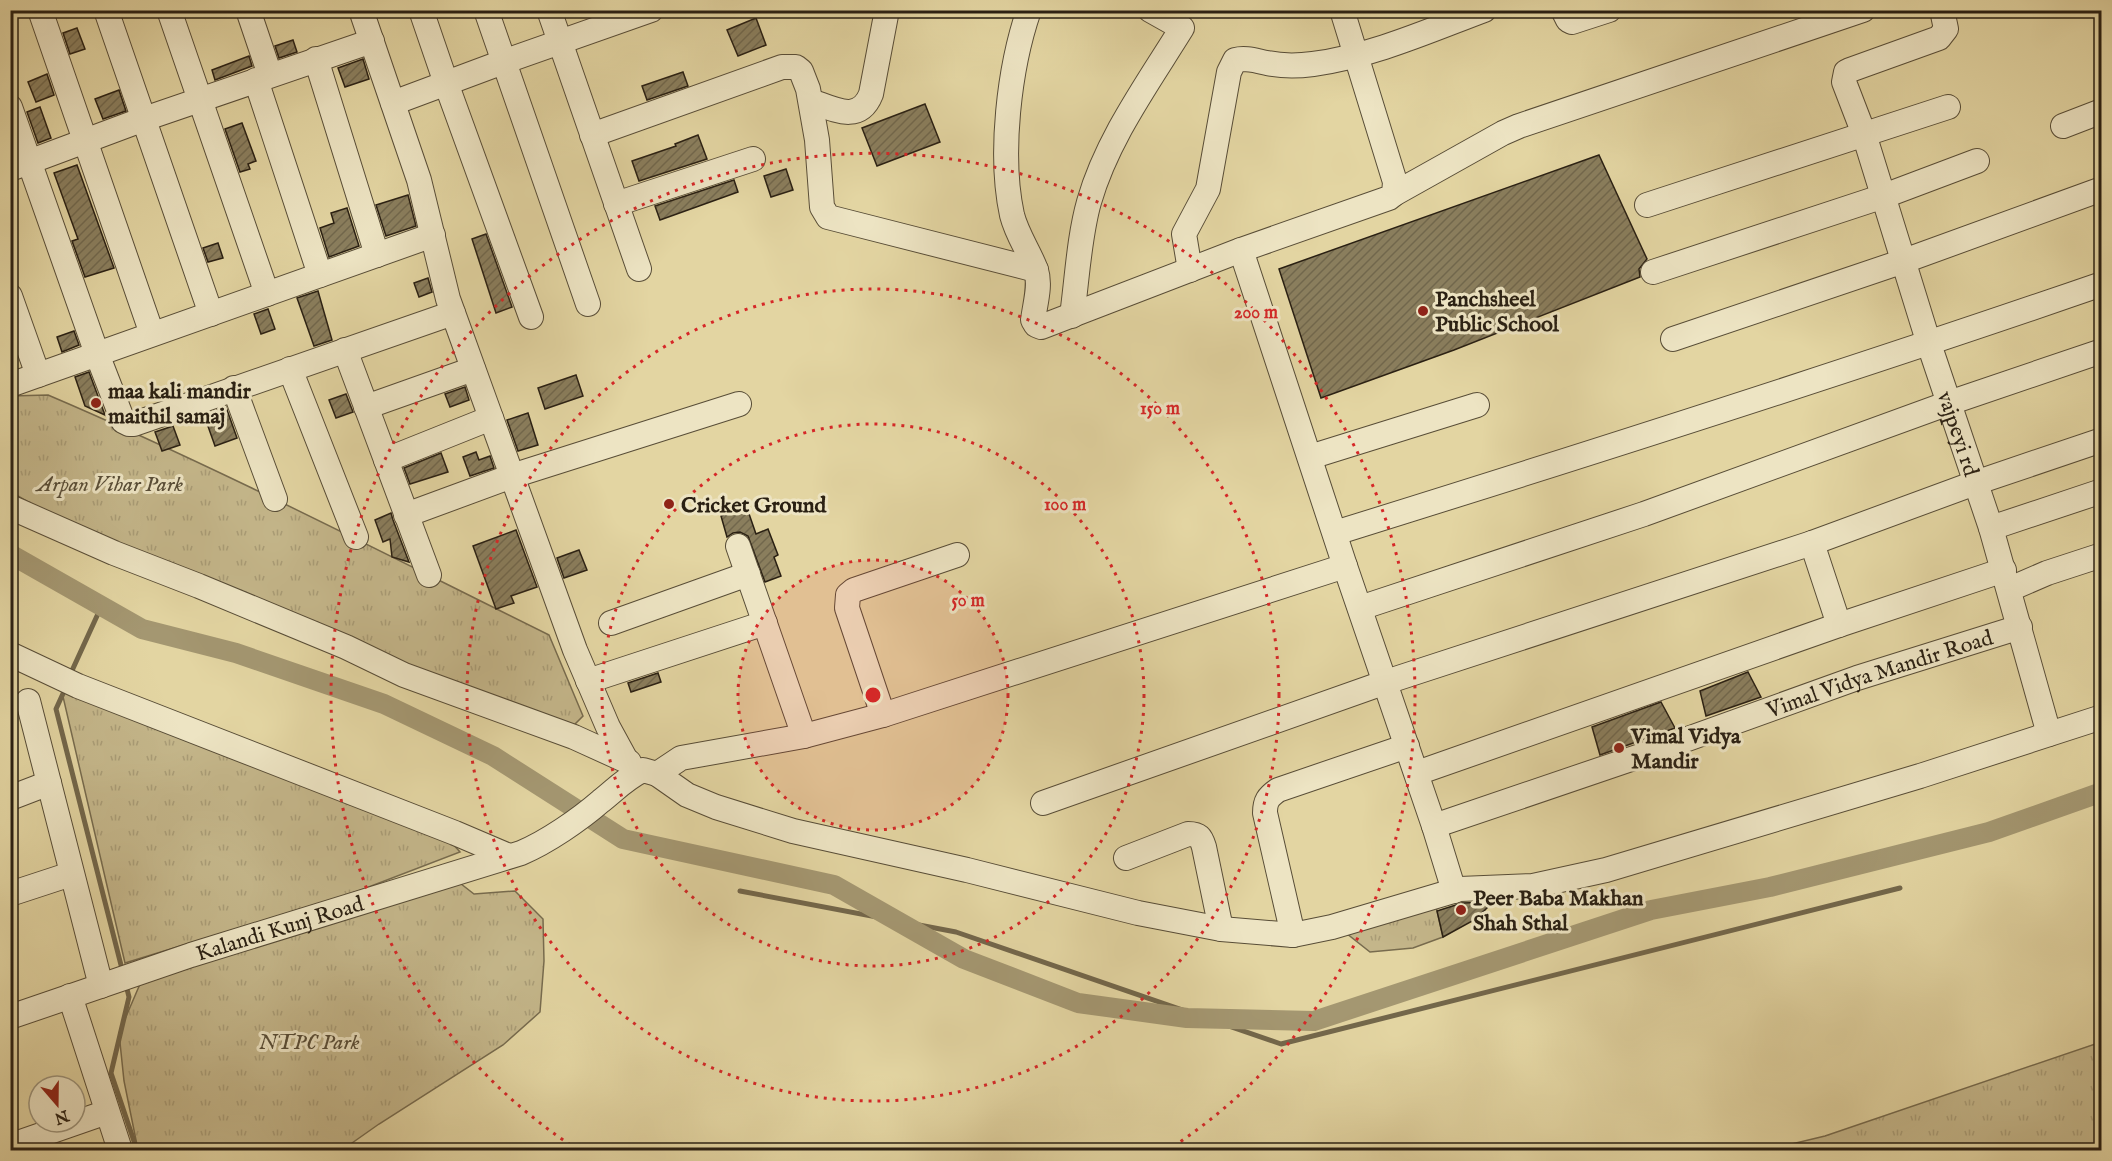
<svg xmlns="http://www.w3.org/2000/svg" width="2112" height="1161" font-family="'IM FELL English',serif">
<style>
.grass{fill:url(#grass-tufts);stroke:#776b4e;stroke-width:1.5}
.lines{fill:none;stroke-linecap:round;stroke-linejoin:round}
.stream{stroke:#73674b;stroke-width:5}
.canal{stroke:#a49771;stroke-width:20}
.building{fill:url(#building-hatch);stroke:#2a2013;stroke-width:1.5}
.minor-casing{stroke:#584d37;stroke-width:26}
.minor{stroke:#ede4c3;stroke-width:24}
.ring{fill:none;stroke:#d62828;stroke-width:3;stroke-dasharray:3 6}
.poi-dot{fill:#8f2418;stroke:#ede4c3;stroke-width:2}
.labels{text-anchor:middle;stroke-width:6;stroke-linejoin:round;paint-order:stroke}
.poi-label{font-size:22px;font-weight:bold;fill:#2a2013;stroke:#ede4c3;text-anchor:start}
.street-label{font-size:22px;fill:#2a2013;stroke:#ede4c3}
.park-label{font-size:22px;font-style:italic;fill:#584d37;stroke:#ede4c3}
.centre{fill:#d62828;stroke:#ede4c3;stroke-width:3}
.ring-label{font-size:18px;text-anchor:middle;font-weight:bold;fill:#d62828;stroke:#ede4c3;stroke-width:6;stroke-linejoin:round;paint-order:stroke}
</style>
<defs>
<pattern id="grass-tufts" width="24" height="20" patternUnits="userSpaceOnUse" patternTransform="scale(1.5)"><rect width="24" height="20" fill="#c4b68a"/><path d="M3 7l-1-3M5 7V3M7 7l1-3M15 17l-1-3M17 17v-4M19 17l1-3" fill="none" stroke="#a99c76"/></pattern>
<pattern id="building-hatch" width="6" height="6" patternUnits="userSpaceOnUse" patternTransform="scale(1.5)"><rect width="6" height="6" fill="#8a7e5d"/><path d="M-1 1l2-2M0 6l6-6M5 7l2-2" fill="none" stroke="#71674c"/></pattern>
</defs>
<rect width="100%" height="100%" fill="#e3d5a2"/>
<filter id="stains"><feTurbulence type="fractalNoise" baseFrequency=".00333" numOctaves="4"/><feColorMatrix values="0 0 0 0 .2 0 0 0 0 .09 0 0 0 0 .02 0 0 0 .5 -.17"/></filter>
<radialGradient id="worn" r=".72"><stop offset=".6" stop-color="#630" stop-opacity="0"/><stop offset="1" stop-color="#630" stop-opacity=".3"/></radialGradient>
<g class="grass">
<path d="M48 395C219 468 383 553 549 635L583 716 569 730 82 533 11 492 10 396Z"/>
<path d="M61 688 451 842 460 852 353 893 125 963Z"/>
<path d="M456 880 474 894 515 891 543 919 544 961 540 1012 503 1045 379 1124 342 1150H138L124 1081 119 1033 140 984Z"/>
<path d="M1435 902 1443 937 1413 948 1370 952 1341 929Z"/>
<path d="M2101 1042V1150H1766L1825 1136Z"/>
</g>
<g class="lines">
<g class="stream">
<path d="M70 675 102 605"/>
<path d="M66 687 56 709 123 973"/>
<path d="M740 891 956 932 1281 1044 1900 888"/>
<path d="M126 985 129 997 111 1073 137 1150"/>
</g>
<path class="canal" d="M10 554 142 629 236 653 384 704 493 756 623 839 834 885 964 959 1078 1003 1187 1018 1314 1021 1651 910 1770 887 1989 832 2102 792"/>
</g>
<g class="building">
<path d="M756 18 766 45 738 56 727 30Z"/>
<path d="M77 28 85 49 70 54 63 33Z"/>
<path d="M293 40 297 52 279 58 275 46Z"/>
<path d="M249 56 252 66 215 80 212 70Z"/>
<path d="M363 59 369 79 345 87 338 68Z"/>
<path d="M683 72 688 86 647 100 642 86Z"/>
<path d="M47 74 54 95 36 102 28 82Z"/>
<path d="M119 90 126 111 103 119 95 99Z"/>
<path d="M925 104 940 142 877 166 862 128Z"/>
<path d="M40 107 51 138 38 143 27 112Z"/>
<path d="M242 123 256 161 248 164 250 169 240 172 225 129Z"/>
<path d="M698 135 707 159 639 181 632 161 676 146 675 144Z"/>
<path d="M1599 155 1647 259 1639 269 1640 277 1454 350 1321 398 1279 269Z"/>
<path d="M77 165 114 268 85 277 72 241 78 239 54 173Z"/>
<path d="M786 169 793 190 771 197 764 176Z"/>
<path d="M734 180 738 192 660 220 655 206Z"/>
<path d="M408 195 416 226 386 236 376 205Z"/>
<path d="M347 208 359 246 329 257 320 228 334 223 331 213Z"/>
<path d="M486 234 512 307 496 313 472 239Z"/>
<path d="M218 243 223 258 208 262 203 248Z"/>
<path d="M428 278 432 292 419 297 414 283Z"/>
<path d="M318 291 332 340 314 346 297 298Z"/>
<path d="M268 309 275 329 261 334 254 314Z"/>
<path d="M74 331 79 345 62 352 57 337Z"/>
<path d="M89 372 105 415 85 406 75 377Z"/>
<path d="M576 375 583 396 545 409 538 388Z"/>
<path d="M465 387 469 400 450 407 445 394Z"/>
<path d="M346 394 353 412 336 418 329 400Z"/>
<path d="M226 407 237 438 215 446 204 415Z"/>
<path d="M528 413 538 445 518 451 507 420Z"/>
<path d="M173 426 180 445 162 451 155 432Z"/>
<path d="M476 452 479 460 490 456 494 468 470 476 463 457Z"/>
<path d="M441 453 448 472 410 484 404 468Z"/>
<path d="M747 508 756 534 768 529 778 555 774 557 781 576 765 582 748 536 740 532 733 533 727 537 721 516Z"/>
<path d="M391 513 393 520 409 562 392 557 390 539 383 542 375 520Z"/>
<path d="M516 530 537 587 511 596 514 603 496 609 473 546Z"/>
<path d="M579 550 587 570 564 578 557 558Z"/>
<path d="M1748 672 1761 697 1706 716 1700 691Z"/>
<path d="M658 673 661 682 631 692 628 683Z"/>
<path d="M1661 702 1675 728 1600 755 1592 727Z"/>
<path d="M1493 902 1476 919 1443 937 1437 911 1462 903Z"/>
</g>
<g class="lines">
<g class="minor-casing">
<g id="minor">
<path d="M40 10 152 334"/>
<path d="M106 10 211 314"/>
<path d="M169 10 267 294"/>
<path d="M248 10 270 75"/>
<path d="M361 10 419 180 448 299 575 650 608 727 626 760"/>
<path d="M421 10 446 83 531 317"/>
<path d="M486 10 588 304"/>
<path d="M549 10 639 269"/>
<path d="M1029 10C1009 68 999 155 1012 215 1017 235 1029 251 1036 270 1041 285 1035 304 1033 320L1036 325 1041 327 1241 250 1389 198 1394 194 1395 182 1342 10"/>
<path d="M1563 10 1568 20 1572 22 1609 10"/>
<path id="s1" d="M1942 10 1946 29 1939 38 1850 70 1846 72 1844 82 1864 134 1929 344 1991 528 2049 734"/>
<path d="M316 59 377 255"/>
<path d="M256 80 320 275"/>
<path d="M811 101C834 109 859 124 871 94L887 10"/>
<path d="M393 103 503 62 651 10"/>
<path d="M10 107 97 354 123 421 129 424H134L453 313"/>
<path d="M2063 126 2102 111"/>
<path d="M592 135 782 67H796L801 71 808 89 817 140 822 207 828 217 1036 270"/>
<path d="M10 169 144 119 372 41"/>
<path d="M1394 194 1503 133 1519 126 1863 10"/>
<path d="M616 204 753 159"/>
<path d="M1647 205 1948 107"/>
<path d="M1241 250 1345 566 1434 826 1454 891"/>
<path d="M1190 270 1184 234 1208 189 1229 72 1235 60C1246 57 1256 61 1267 63 1281 66 1298 66 1313 64 1372 56 1428 31 1484 10"/>
<path d="M1653 272 1884 196 1977 161"/>
<path d="M10 296 38 375"/>
<path d="M1072 316C1077 280 1079 237 1089 202 1107 139 1148 83 1182 28L1150 10"/>
<path d="M1673 339 1904 261 2102 189"/>
<path d="M345 350 429 575"/>
<path d="M290 369 356 537"/>
<path d="M10 385 433 235"/>
<path d="M234 388 275 499"/>
<path d="M366 407 473 369"/>
<path d="M1310 457 1477 405"/>
<path d="M386 460 491 418"/>
<path d="M10 507 114 553 199 586 346 647 404 675 574 737 629 762"/>
<path d="M406 515 512 476 739 404"/>
<path d="M1991 528 2102 491"/>
<path d="M1335 533C1592 453 1847 372 2102 284"/>
<path d="M1812 543 1839 625"/>
<path d="M738 546 804 736"/>
<path d="M2010 589 2047 573 2102 555"/>
<path d="M1360 608 1644 514 1949 403 2102 351"/>
<path d="M611 623 748 574"/>
<path d="M10 654 78 686 455 833 509 856"/>
<path d="M588 681 765 623"/>
<path d="M28 701 101 986"/>
<path d="M883 715 847 608 848 595 854 590 957 555"/>
<path d="M1417 773 1839 625 2004 570"/>
<path d="M657 774 681 758 804 736 883 715 1345 566"/>
<path d="M10 798 49 783"/>
<path d="M1043 803 1386 682 1812 543 1975 483 2102 440"/>
<path id="s2" d="M1434 826 1643 755 1857 678 2020 627"/>
<path d="M1126 858 1188 834C1199 834 1201 837 1204 847L1221 929"/>
<path d="M10 894 71 874"/>
<path d="M1293 935 1265 813C1265 801 1268 797 1278 790L1407 746"/>
<path d="M70 996 120 1150"/>
<path id="s3" d="M10 1017 191 955 521 853C547 842 579 820 601 801 615 790 626 778 643 770L657 774 687 795 716 807 793 831 967 870 1138 913 1221 929 1293 935 1332 927 1460 889 1533 886 1606 870 1920 776 2102 717"/>
<path d="M12 1145 107 1112"/>
</g>
</g>
<use href="#minor" class="minor"/>
</g>
<circle cx="873" cy="695" r="135" fill="#d62828" fill-opacity=".12"/>
<g class="ring">
<circle cx="873" cy="695" r="135"/>
<circle cx="873" cy="695" r="271"/>
<circle cx="873" cy="695" r="406"/>
<path d="M578 1150A542 542 0 1 1 1168 1150"/>
</g>
<g class="poi-dot">
<circle cx="1423" cy="311" r="6"/>
<circle cx="96" cy="403" r="6"/>
<circle cx="669" cy="504" r="6"/>
<circle cx="1619" cy="748" r="6"/>
<circle cx="1461" cy="910" r="6"/>
</g>
<g class="labels">
<g class="poi-label">
<text x="1435" y="306">Panchsheel<tspan x="1435" dy="25">Public School</tspan></text>
<text x="108" y="398">maa kali mandir<tspan x="108" dy="25">maithil samaj</tspan></text>
<text x="681" y="512">Cricket Ground</text>
<text x="1631" y="743">Vimal Vidya<tspan x="1631" dy="25">Mandir</tspan></text>
<text x="1473" y="905">Peer Baba Makhan<tspan x="1473" dy="25">Shah Sthal</tspan></text>
</g>
<g class="street-label">
<text dy="8" stroke="none"><textPath href="#s1" startOffset="510">vajpeyi rd</textPath></text>
<text dy="8" stroke="none"><textPath href="#s2" startOffset="471">Vimal Vidya Mandir Road</textPath></text>
<text dy="8" stroke="none"><textPath href="#s3" startOffset="284">Kalandi Kunj Road</textPath></text>
</g>
<g class="park-label">
<text x="110" y="491">Arpan Vihar Park</text>
<text x="309" y="1049">NTPC Park</text>
</g>
</g>
<circle cx="873" cy="695" r="9" class="centre"/>
<g class="ring-label">
<text x="1256" y="318">200 m</text>
<text x="1160" y="414">150 m</text>
<text x="1065" y="510">100 m</text>
<text x="968" y="606">50 m</text>
</g>
<rect width="2112" height="1161" fill="none" stroke="#e3d5a2" stroke-width="36"/>
<rect x="12" y="12" width="2088" height="1137" fill="none" stroke="#2a2013" stroke-width="3"/>
<rect x="18" y="18" width="2076" height="1125" fill="none" stroke="#2a2013" stroke-width="1.5"/>
<g transform="translate(57 1104) rotate(160)"><circle r="28" fill="#ede4c3" stroke="#9f967d" stroke-width="1.5"/>
<path d="M0-4.5L10 22L0 15L-10 22Z" fill="#8f2418"/>
<text y="-9" font-size="16" font-weight="bold" text-anchor="middle" fill="#2a2013">N</text>
</g>
<rect width="100%" height="100%" filter="url(#stains)"/>
<rect width="100%" height="100%" fill="url(#worn)"/>
</svg>
